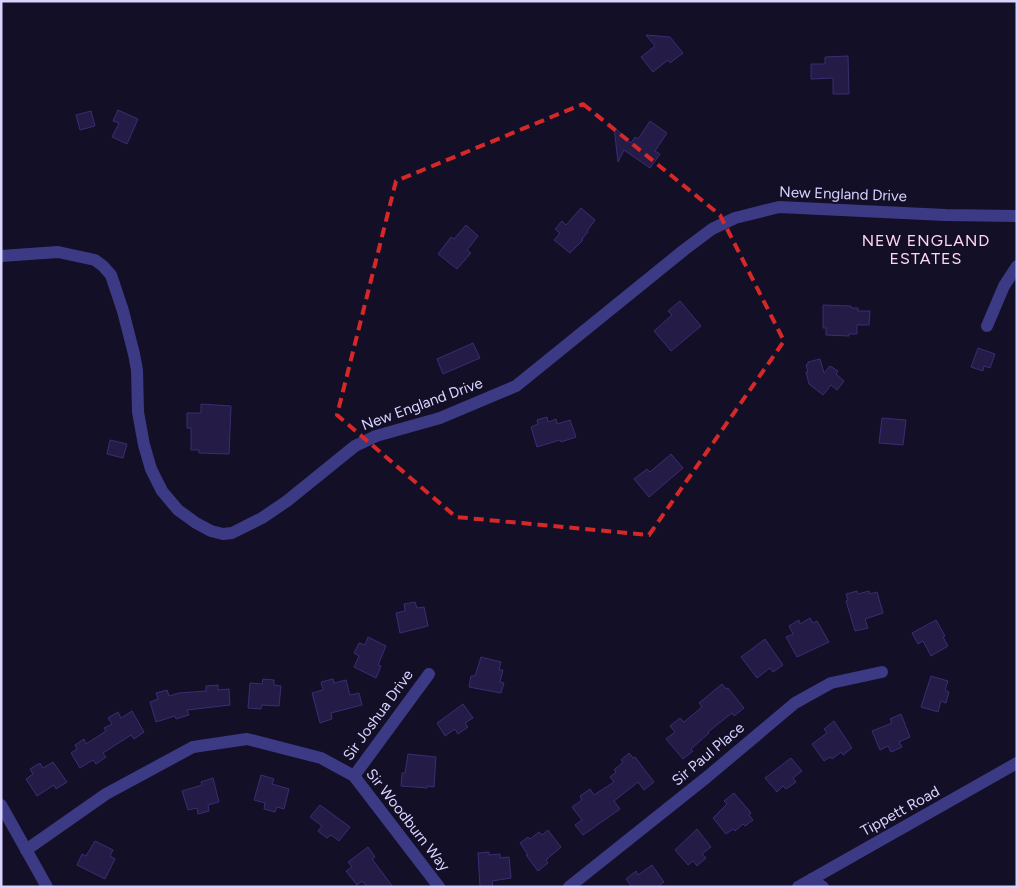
<svg xmlns="http://www.w3.org/2000/svg" width="1018" height="888" font-family="Figtree,sans-serif">
<style>
.building{fill:#241b47;stroke:#3b2d73}
.lines{fill:none;stroke-linecap:round;stroke-linejoin:round}
.minor{stroke:#3d3a85;stroke-width:12}
.tertiary{stroke:#3d3a85;stroke-width:12}
.marked{fill:none;stroke:#d62828;stroke-width:4;stroke-dasharray:10 6;stroke-linejoin:round}
.labels{text-anchor:middle;stroke-width:4;stroke-linejoin:round;paint-order:stroke}
.street-label{font-size:15px;fill:#d9d4ff;stroke:#130f26}
.neighbourhood-label{font-size:16px;letter-spacing:1px;fill:#ffd6f0;stroke:#130f26}
</style>
<rect width="100%" height="100%" fill="#130f26"/>
<g class="building">
<path d="M646 35 670 37 683 53 670 63 668 60 653 72 641 57 655 46Z"/>
<path d="M848 56 849 94H833V78L811 79V64H825V57Z"/>
<path d="M118 110 138 119 127 144 112 137 119 123 113 121Z"/>
<path d="M91 111 95 126 80 130 76 115Z"/>
<path d="M650 121 667 133 655 151 660 154 650 168 624 150 618 162 614 127 631 143 635 137 638 139Z"/>
<path d="M581 208 595 220 587 231 588 232 582 239 583 240 570 253 554 240 560 233 555 229 562 221 566 225Z"/>
<path d="M466 225 478 236 467 250 471 253 457 269 438 254 451 237 454 239Z"/>
<path d="M680 301 701 326 671 351 654 331 672 315 668 311Z"/>
<path d="M823 305 851 306V308H858V311H870L869 325H857V334H849V336L826 335V328H823Z"/>
<path d="M473 343 480 358 443 374 437 359Z"/>
<path d="M978 348 995 354 990 368 984 366 983 371 971 367Z"/>
<path d="M820 359 824 373 830 366 838 371 836 374 844 381 837 390 831 385 823 395 809 384 806 372H808L806 365 808 364V362Z"/>
<path d="M201 404 231 406 229 454 199 453V450H191V428H187V413H201Z"/>
<path d="M547 417 548 422 556 419 557 424 570 420 576 437 561 442 560 440 537 447 531 427 538 424 537 420Z"/>
<path d="M882 418 906 420 903 445 879 443Z"/>
<path d="M110 440 127 444 123 458 107 454Z"/>
<path d="M671 454 683 468 649 497 634 479 647 469 650 472Z"/>
<path d="M857 591 858 594 869 591 870 594 877 592 883 613 865 619 868 628 855 631 846 601 848 600 846 594Z"/>
<path d="M415 602 417 608 424 607 428 626 400 633 396 613 405 611 404 604Z"/>
<path d="M810 618 813 623 817 621 829 642 797 657 786 637 793 634 789 626 799 620 800 624Z"/>
<path d="M936 620 945 636 943 637 948 646 931 656 923 641 918 644 912 633Z"/>
<path d="M368 637 386 646 378 665 381 666 376 678 354 667 359 656 354 653 359 643 365 645Z"/>
<path d="M765 639 783 665 773 672 770 668 757 678 741 657Z"/>
<path d="M481 657 501 662 499 670H503L500 682 504 683 501 693 469 687 471 676H475Z"/>
<path d="M931 676 948 681 945 690 949 692 946 703 941 701 938 712 921 707Z"/>
<path d="M263 679 274 680V685L281 686 279 706 262 705 261 709 248 708 250 683 262 684Z"/>
<path d="M333 679 334 683 346 680 350 695 359 693 362 705 331 713 332 719 320 723 312 693 323 690 321 682Z"/>
<path d="M722 684 726 689 728 688 744 708 734 716 732 713 708 732 709 733 691 749 693 751 683 759 666 739 675 732 670 726 680 718 684 722 702 707 699 703Z"/>
<path d="M218 685V690L229 689 230 705 187 710 189 715 176 719 175 716 156 722 150 702 158 699 156 693 167 690 169 696 179 693 206 691V686Z"/>
<path d="M463 704 473 718 465 723 468 727 458 734 455 729 445 736 437 723Z"/>
<path d="M132 711 144 732 134 739 131 735 103 753 106 757 96 764 93 760 80 768 71 753 77 749 75 745 84 739 86 744 106 731 104 728 112 724 108 718 118 712 121 718Z"/>
<path d="M901 714 910 737 899 742 902 747 891 752 888 746 880 750 872 731 892 723 890 719Z"/>
<path d="M834 721 852 748 843 755 841 752 832 759 830 757 824 761 812 744 827 733 824 729Z"/>
<path d="M629 753 633 758 635 757 654 782 644 790 638 782 614 801 620 809 583 835 575 825 582 820 572 807 582 800 580 796 590 789 594 795 614 782 610 777 616 772 614 770 623 762 621 760Z"/>
<path d="M408 754 436 757 434 787 427 786V788L401 786 402 773H405Z"/>
<path d="M791 758 802 771 793 778 796 782 786 789 783 786 777 792 765 778Z"/>
<path d="M53 762 67 782 56 789 54 785 37 796 26 779 33 774 30 769 40 763 43 768Z"/>
<path d="M261 775 274 779 272 784 289 789 284 809 277 807 275 812 264 809 265 803 254 800Z"/>
<path d="M213 778 219 802 208 805 209 811 198 814 197 808 188 810 182 791 202 785 201 782Z"/>
<path d="M734 793 751 813 749 815 753 820 745 826 743 824 735 831 733 829 726 834 713 818 727 804 724 801Z"/>
<path d="M320 805 350 827 339 841 331 835 327 838 318 831 322 826 310 817Z"/>
<path d="M697 829 711 847 702 854 706 858 697 866 693 861 688 865 675 850Z"/>
<path d="M548 830 561 847 546 860 548 863 538 871 526 855H528L520 843 528 837 530 839 539 832 542 835Z"/>
<path d="M95 841 113 850 110 856 115 859 105 879 77 865 82 854 86 856Z"/>
<path d="M368 847 375 857 372 859 393 887H367L362 881 357 885 346 871 352 867 348 862Z"/>
<path d="M489 852V855L500 854V858L509 857 511 878 492 881 493 887H480L478 853Z"/>
<path d="M652 865 664 882 657 887H632L626 879 636 871 638 875Z"/>
</g>
<g class="lines">
<g class="minor">
<path d="M1 256 58 252 95 260 103 266 111 275 123 311 134 354 137 370 138 412 144 445 151 469 162 491 178 510 196 523 211 531 223 534 232 533 262 518 287 501 355 446 376 436 440 418 516 386 684 250 712 229 735 218 779 207 945 215 1017 216"/>
<path d="M987 326 1004 286 1017 266"/>
<path d="M354 776 429 674"/>
<path d="M1 805 47 887"/>
<path d="M26 850 106 794 193 747 247 739 321 758 354 776 439 887"/>
<path d="M812 879 823 887"/>
<path d="M569 887 707 777 795 703 831 683 882 672"/>
</g>
<path class="tertiary" d="M798 887 1017 763"/>
</g>
<path class="marked" d="M583 104 720 215 784 341 649 535 456 517 337 415 396 181Z"/>
<g class="labels">
<g class="street-label">
<text transform="translate(843 194) rotate(2)" y="5">New England Drive</text>
<text transform="translate(422 404) rotate(-20)" y="5">New England Drive</text>
<text transform="translate(378 715) rotate(-54)" y="5">Sir Joshua Drive</text>
<text transform="translate(708 754) rotate(-40)" y="5">Sir Paul Place</text>
<text transform="translate(900 811) rotate(-29)" y="5">Tippett Road</text>
<text transform="translate(408 820) rotate(52)" y="5">Sir Woodburn Way</text>
</g>
<g class="neighbourhood-label">
<text x="926" y="246">NEW ENGLAND<tspan x="926" dy="18">ESTATES</tspan></text>
</g>
</g>
<rect width="1018" height="888" fill="none" stroke="#d9d4ff" stroke-width="5"/>
</svg>
